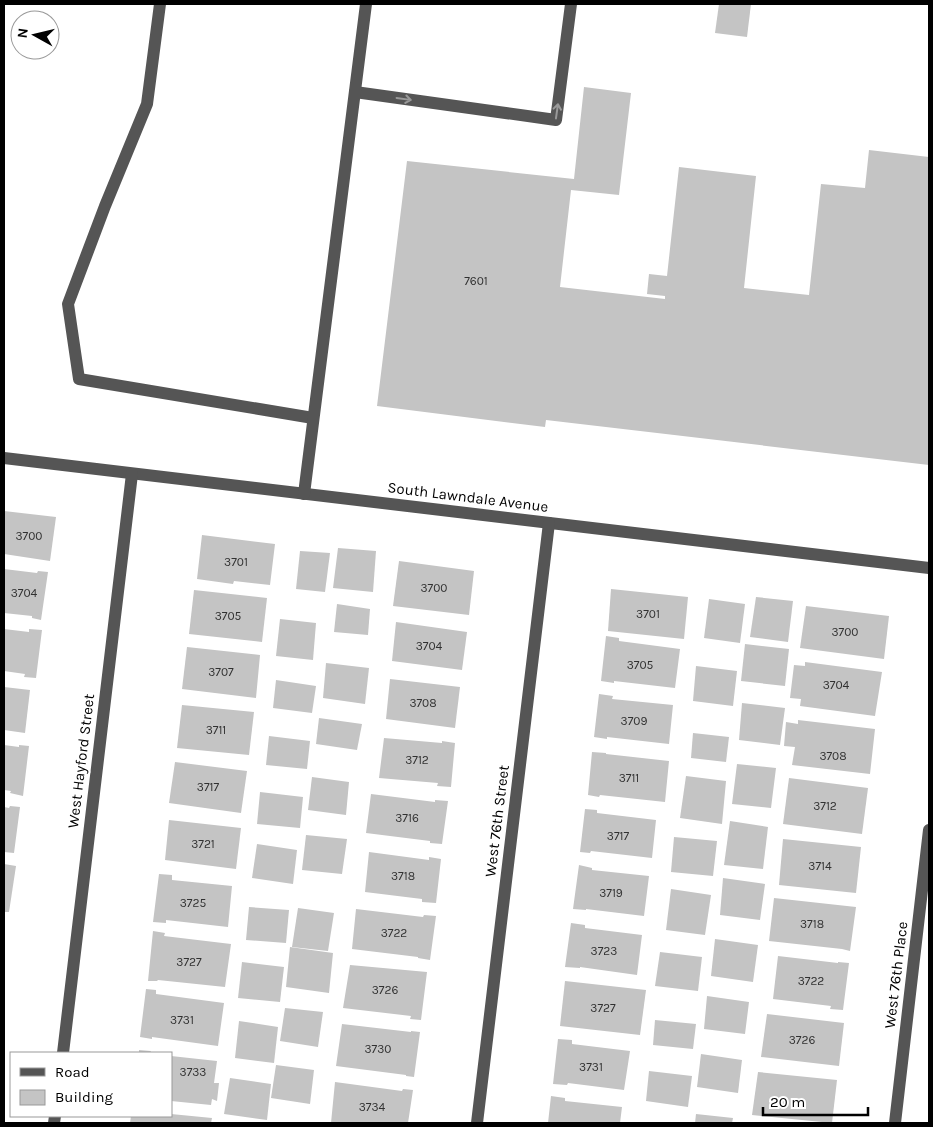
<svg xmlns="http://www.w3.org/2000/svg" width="933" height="1127" font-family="Karla,sans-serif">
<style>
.building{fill:#c4c4c4}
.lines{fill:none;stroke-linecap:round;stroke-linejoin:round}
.minor{stroke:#555;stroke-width:12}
.oneway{stroke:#999}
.labels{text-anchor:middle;stroke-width:4;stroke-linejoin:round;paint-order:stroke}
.number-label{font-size:12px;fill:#313131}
.street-label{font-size:15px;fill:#000;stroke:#fff}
</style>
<rect width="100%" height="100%" fill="#fff"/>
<g class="building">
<path d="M719 4H751L747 37 715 33Z"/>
<path d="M584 87 631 93 619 195 571 190 560 287 665 299V296L647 294 649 274 667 276 679 167 756 176 744 288 809 295 821 184 865 188 869 150 929 157V465L546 420 545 427 377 406 407 161 574 179Z"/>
<path d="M4 511 56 517 50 561 4 554Z"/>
<path d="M202 535 275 544 270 585 234 581 233 584 197 579Z"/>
<path d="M338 548 376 551 373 592 333 588Z"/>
<path d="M300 551 330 553 325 592 296 589Z"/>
<path d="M399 561 474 571 469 615 393 606Z"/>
<path d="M4 569 37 573 38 571 48 572 41 620 32 618V616L4 613Z"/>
<path d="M611 589 688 597 684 639 608 631Z"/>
<path d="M194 590 267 598 262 642 189 634Z"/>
<path d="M756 597 793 601 788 642 750 637Z"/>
<path d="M709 599 745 604 740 643 704 638Z"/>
<path d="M337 604 370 609 368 635 334 632Z"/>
<path d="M806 606 889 616 884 659 800 648Z"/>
<path d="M280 619 316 623 313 660 276 656Z"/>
<path d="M396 622 467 632 462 670 392 661Z"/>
<path d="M4 629 29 632V629L42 630 36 678 24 677 25 674 4 671Z"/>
<path d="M606 636 619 638V641L680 649 675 688 614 681V683L601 681Z"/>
<path d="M745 644 789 649 785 686 741 681Z"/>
<path d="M187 647 260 655 256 698 182 689Z"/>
<path d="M805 662 882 672 875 716 800 706 801 699 790 698 794 665 805 666Z"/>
<path d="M326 663 369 668 365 704 323 698Z"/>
<path d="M696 666 737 671 733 706 693 701Z"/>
<path d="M390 679 460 687 455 728 386 719Z"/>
<path d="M276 680 316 686 312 713 273 708Z"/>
<path d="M4 687 30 690 25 733 4 730Z"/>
<path d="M599 694 613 696 612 699 673 705 669 744 607 737V739L594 737Z"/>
<path d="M742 703 785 708 780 745 739 740Z"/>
<path d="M182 705 254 712 249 755 177 748Z"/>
<path d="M319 718 362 724 357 750 316 744Z"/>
<path d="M798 720 875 729 870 774 792 765 795 747 784 746 786 722 798 724Z"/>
<path d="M693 733 729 737 726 762 691 758Z"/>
<path d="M269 736 310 741 307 769 266 765Z"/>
<path d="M384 738 442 743V741L455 743 451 787 437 786 438 783 379 778Z"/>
<path d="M4 745 19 747V745L29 746 23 796 10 793 11 791 4 790Z"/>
<path d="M592 752 606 753V754L669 761 665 802 600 795 599 797 588 795Z"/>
<path d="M175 762 247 771 241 813 169 803Z"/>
<path d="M737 764 776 768 771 808 732 804Z"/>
<path d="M686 776 726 781 722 824 680 818Z"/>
<path d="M312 777 349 782 346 815 308 810Z"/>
<path d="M789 778 868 788 862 834 783 824Z"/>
<path d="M260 792 303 797 300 828 257 824Z"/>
<path d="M371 794 435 802V800L448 801 442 844 430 843V841L366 833Z"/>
<path d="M10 806 20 807 14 853 4 852V807L9 808Z"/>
<path d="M585 809 597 810V813L656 820 652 858 591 851 590 853 580 852Z"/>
<path d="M169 820 241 828 236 869 165 860Z"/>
<path d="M730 821 768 827 763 869 724 865Z"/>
<path d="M306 835 347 839 342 874 302 870Z"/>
<path d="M674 837 717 841 713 876 671 872Z"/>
<path d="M783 839 861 847 856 893 779 885Z"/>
<path d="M257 844 297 850 293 884 252 878Z"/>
<path d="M369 852 429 860V857L441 859 436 903 422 902V899L365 892Z"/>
<path d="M4 864 16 866 9 912H4Z"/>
<path d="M579 865 592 868V870L649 876 644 916 586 909V910L573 909Z"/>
<path d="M159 874 172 875V880L232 886 228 927 166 920V923L153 922Z"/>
<path d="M723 878 765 884 760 920 720 915Z"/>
<path d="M671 889 711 895 705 935 666 930Z"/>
<path d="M774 898 856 907 850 951 842 949 769 941Z"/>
<path d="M249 907 289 910 286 943 246 940Z"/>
<path d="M298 908 334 913 328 951 292 947Z"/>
<path d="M356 909 423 917 424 915 436 916 430 960 418 958V957L352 949Z"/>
<path d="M571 923 585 925V928L642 935 637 975 580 967V968L565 967Z"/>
<path d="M153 931 165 933 164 936 231 944 225 987 158 980 157 981H148Z"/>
<path d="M715 939 758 945 753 982 711 976Z"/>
<path d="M290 947 333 953 329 993 286 987Z"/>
<path d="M660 952 702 957 698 991 655 986Z"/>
<path d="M778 956 838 963V962L849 963 843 1010 830 1009 831 1006 773 999Z"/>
<path d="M242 962 284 967 280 1002 238 998Z"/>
<path d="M350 965 427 972 421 1020 410 1019 411 1016 343 1008Z"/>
<path d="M565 981 646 990 640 1035 560 1026Z"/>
<path d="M146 989 156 990V994L224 1003 218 1046 152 1037V1039L140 1037Z"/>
<path d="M707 996 749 1002 745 1034 704 1029Z"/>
<path d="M285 1008 323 1012 318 1047 280 1041Z"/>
<path d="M767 1014 844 1023 839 1066 761 1057Z"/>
<path d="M655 1020 696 1024 693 1049 653 1045Z"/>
<path d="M239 1021 278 1027 274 1063 235 1058Z"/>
<path d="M342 1024 411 1032V1031L420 1032 414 1077 406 1076V1075L336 1066Z"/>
<path d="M558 1039 572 1040V1044L630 1051 624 1090 568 1083 567 1085 553 1084Z"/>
<path d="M139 1050 151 1051 150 1053H139Z"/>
<path d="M701 1054 742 1060 738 1093 697 1087Z"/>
<path d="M171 1056 217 1061 214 1083H219L217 1101 212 1099 211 1105 171 1101Z"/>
<path d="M276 1065 314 1070 310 1104 271 1098Z"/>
<path d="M649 1071 692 1076 688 1107 646 1101Z"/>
<path d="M758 1072 837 1080 832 1123 752 1115Z"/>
<path d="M230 1078 271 1084 267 1120 224 1114Z"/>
<path d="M335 1082 402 1091 403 1089 413 1090 408 1123H331Z"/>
<path d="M551 1096 565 1098V1101L622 1107 620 1123H548Z"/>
<path d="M171 1114 212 1118 211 1123H130L131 1116H171Z"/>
<path d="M696 1114 733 1118 732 1123H695Z"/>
</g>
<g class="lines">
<g class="minor">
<path d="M160 4 147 104 105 206 68 304 79 379 313 418"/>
<path d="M355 92 556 120 571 4"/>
<path d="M4 458 929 568"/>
<path d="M304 494 366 4"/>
<path d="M63 1053 132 474"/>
<path d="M54 1123 55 1116"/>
<path d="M477 1123 549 523"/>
<path d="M895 1123 929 830"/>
</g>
</g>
<defs><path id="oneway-shaft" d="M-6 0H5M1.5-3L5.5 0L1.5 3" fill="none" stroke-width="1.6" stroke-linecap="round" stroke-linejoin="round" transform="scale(1.25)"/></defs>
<g class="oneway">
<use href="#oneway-shaft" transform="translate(404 99) rotate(8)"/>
<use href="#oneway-shaft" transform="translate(557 111) rotate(-82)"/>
</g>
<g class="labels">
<g class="number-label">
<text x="476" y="285">7601</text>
<text x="29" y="540">3700</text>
<text x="236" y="566">3701</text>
<text x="434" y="592">3700</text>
<text x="24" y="597">3704</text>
<text x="648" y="618">3701</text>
<text x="228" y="620">3705</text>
<text x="845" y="636">3700</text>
<text x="429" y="650">3704</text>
<text x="640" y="669">3705</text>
<text x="221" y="676">3707</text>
<text x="836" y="689">3704</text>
<text x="423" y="707">3708</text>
<text x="634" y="725">3709</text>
<text x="216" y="734">3711</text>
<text x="833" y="760">3708</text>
<text x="417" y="764">3712</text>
<text x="629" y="782">3711</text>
<text x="208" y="791">3717</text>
<text x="825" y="810">3712</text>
<text x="407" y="822">3716</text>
<text x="618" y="840">3717</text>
<text x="203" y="848">3721</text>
<text x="820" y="870">3714</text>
<text x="403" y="880">3718</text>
<text x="611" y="897">3719</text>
<text x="193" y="907">3725</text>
<text x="812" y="928">3718</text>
<text x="394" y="937">3722</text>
<text x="604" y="955">3723</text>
<text x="189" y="966">3727</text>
<text x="811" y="985">3722</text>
<text x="385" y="994">3726</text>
<text x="603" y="1012">3727</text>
<text x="182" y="1024">3731</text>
<text x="802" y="1044">3726</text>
<text x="378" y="1053">3730</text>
<text x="591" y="1071">3731</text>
<text x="193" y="1076">3733</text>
<text x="372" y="1111">3734</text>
</g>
<g class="street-label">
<text transform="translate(468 497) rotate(7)" y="5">South Lawndale Avenue</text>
<text transform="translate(81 761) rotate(-83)" y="5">West Hayford Street</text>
<text transform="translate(497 821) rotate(-83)" y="5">West 76th Street</text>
<text transform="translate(896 975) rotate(-83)" y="5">West 76th Place</text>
</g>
</g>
<rect width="933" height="1127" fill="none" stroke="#000000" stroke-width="10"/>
<rect x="10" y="1052" width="162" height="65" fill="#ffffff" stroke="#999999"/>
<rect x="20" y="1068" width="25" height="8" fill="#555555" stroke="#999999"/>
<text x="55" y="1077" font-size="15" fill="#000000">Road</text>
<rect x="20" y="1090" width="25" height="15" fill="#c4c4c4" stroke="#999999"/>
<text x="55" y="1102" font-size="15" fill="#000000">Building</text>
<g transform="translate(35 35) rotate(278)"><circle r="24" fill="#ffffff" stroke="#999999"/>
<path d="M0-4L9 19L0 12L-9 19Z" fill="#000000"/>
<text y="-8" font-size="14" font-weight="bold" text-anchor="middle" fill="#000000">N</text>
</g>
<path d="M763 1107v8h105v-8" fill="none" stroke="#000000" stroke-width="2.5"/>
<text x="770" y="1107" font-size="15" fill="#000000" stroke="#ffffff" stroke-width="4" paint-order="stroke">20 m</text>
</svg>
